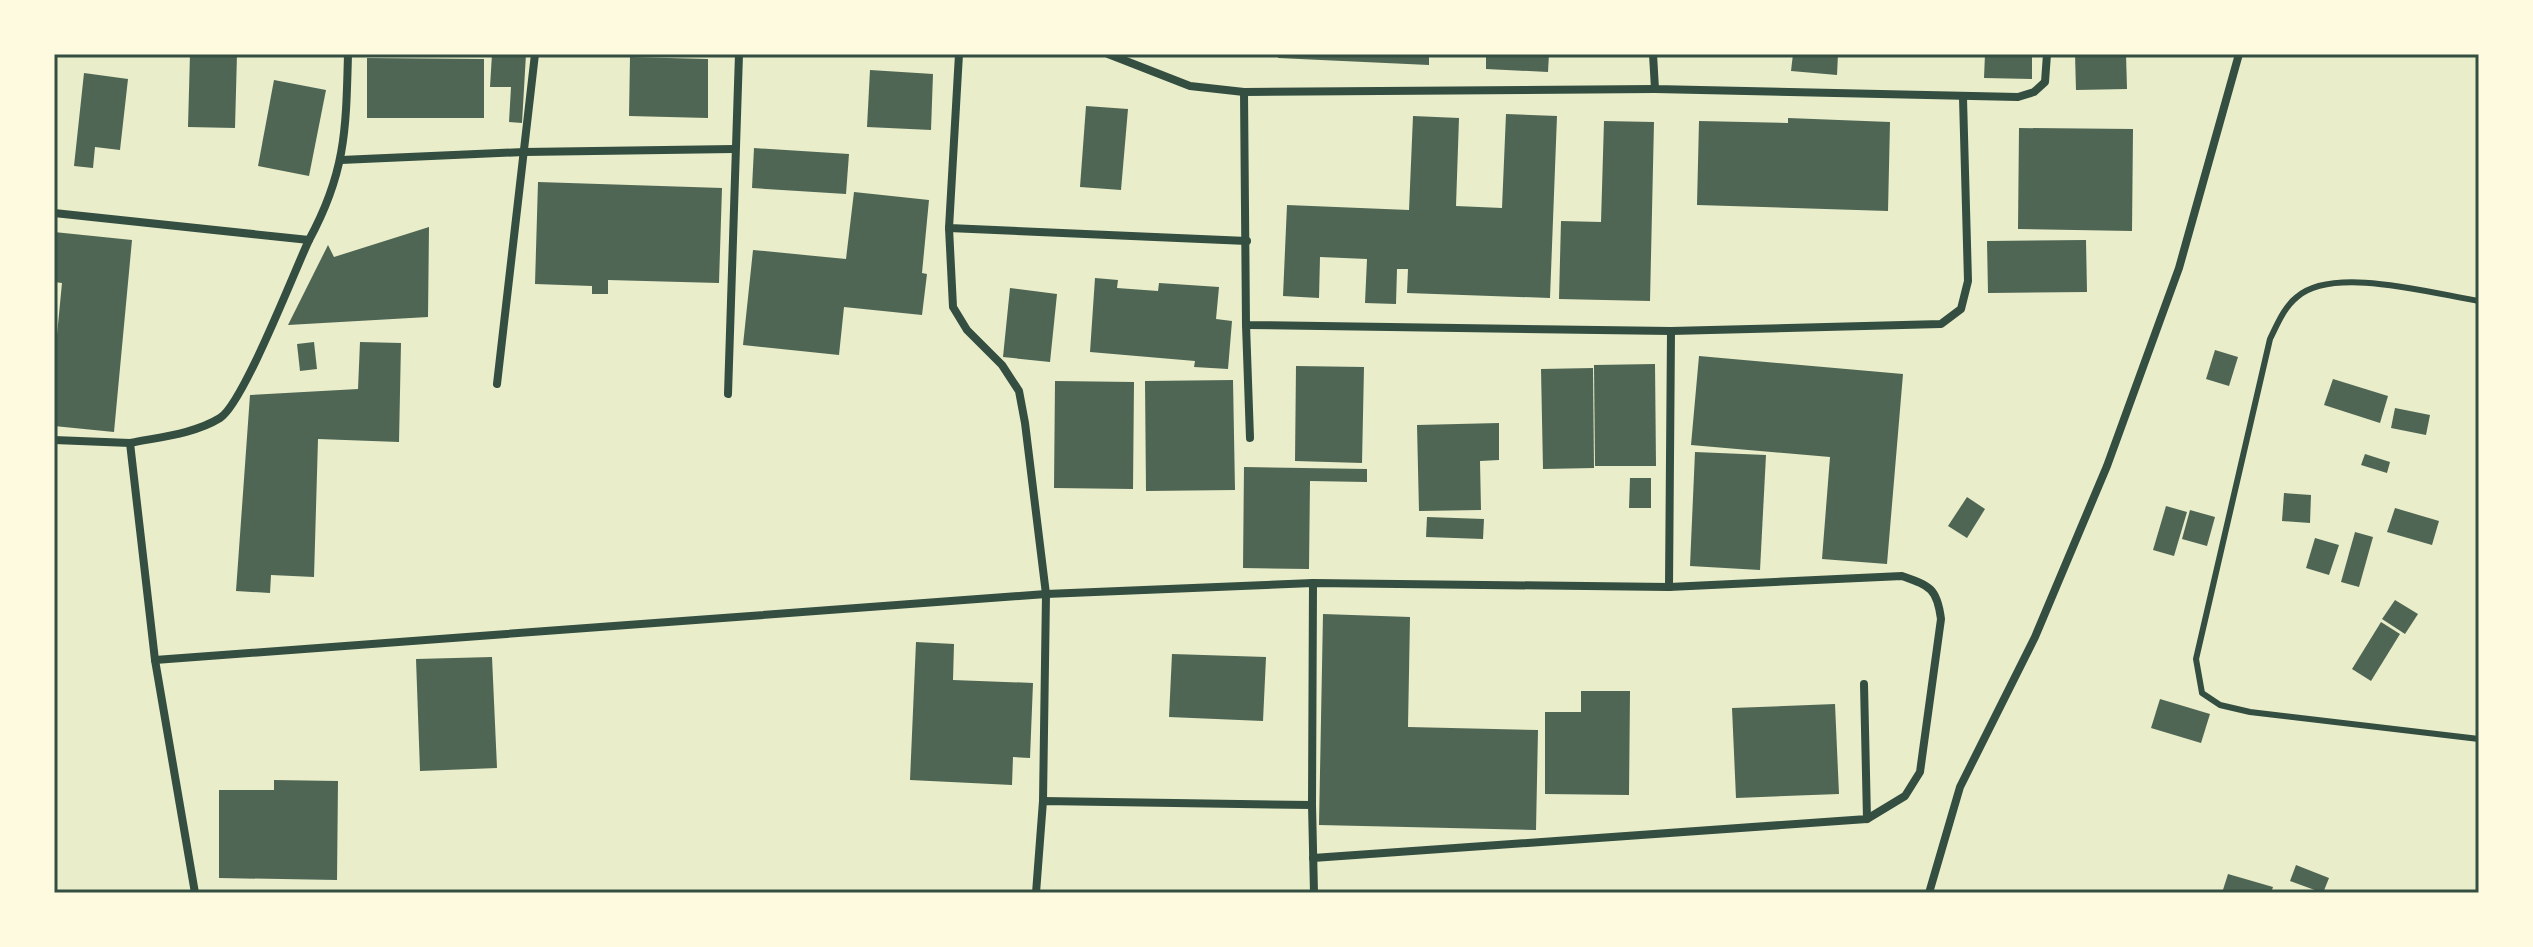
<svg xmlns="http://www.w3.org/2000/svg" width="2533" height="947" font-family="'Source Sans 3',sans-serif">
<style>
.building{fill:#4f6655}
.lines{fill:none;stroke-linecap:round;stroke-linejoin:round}
.service{stroke:#344e41;stroke-width:6}
.minor{stroke:#344e41;stroke-width:8}
.neatline{fill:none;stroke:#344e41;stroke-width:3}
</style>
<rect width="100%" height="100%" fill="#e9edc9"/>
<g class="building">
<path d="M190 54H237L235 128 188 127Z"/>
<path d="M492 54H526L522 123 509 122 511 87H490Z"/>
<path d="M1278 54H1429V65L1278 58Z"/>
<path d="M1486 54H1549L1548 72 1486 69Z"/>
<path d="M1793 54H1838L1837 75 1791 71Z"/>
<path d="M1985 54H2032V79L1984 78Z"/>
<path d="M2075 54H2126L2127 89 2076 90Z"/>
<path d="M630 57 708 59V118L629 116Z"/>
<path d="M367 58 484 59V118H367Z"/>
<path d="M870 70 933 74 931 130 867 127Z"/>
<path d="M84 73 128 79 120 150 95 147 93 168 74 166Z"/>
<path d="M274 80 326 90 309 176 258 166Z"/>
<path d="M1086 106 1128 109 1121 190 1080 187Z"/>
<path d="M1506 114 1557 116 1550 298 1407 293 1408 269H1397L1396 304 1365 303 1367 259 1320 257 1319 298 1283 296 1287 205 1409 210 1413 116 1459 118 1456 206 1502 208Z"/>
<path d="M1788 118 1890 122 1888 211 1697 205 1699 121 1788 123Z"/>
<path d="M1604 121 1654 122 1650 301 1559 299 1561 221 1601 222Z"/>
<path d="M2019 128 2133 129 2132 231 2018 229Z"/>
<path d="M754 148 849 154 846 194 752 188Z"/>
<path d="M538 182 722 188 719 283 608 280V294H592V286L535 284Z"/>
<path d="M854 192 929 200 922 273 927 274 922 315 844 307 839 355 743 345 753 250 846 259Z"/>
<path d="M429 227 428 317 288 325 328 245 334 257Z"/>
<path d="M54 232 132 240 114 432 54 426V366L62 283 54 282Z"/>
<path d="M2086 240 2087 292 1988 293 1987 241Z"/>
<path d="M1095 278 1118 280 1117 288 1158 291 1159 283 1219 287 1216 319 1232 321 1228 369 1194 367 1195 361 1090 352Z"/>
<path d="M1010 288 1057 294 1050 362 1003 357Z"/>
<path d="M314 342 317 369 300 371 297 344Z"/>
<path d="M360 342 401 343 399 442 318 439 314 577 271 575 270 593 236 591 250 395 358 389Z"/>
<path d="M2215 350 2238 357 2229 386 2206 379Z"/>
<path d="M1699 356 1903 374 1887 564 1822 559 1830 457 1691 445Z"/>
<path d="M1655 364 1656 466H1595L1594 365Z"/>
<path d="M1296 366 1364 367 1362 463 1295 461Z"/>
<path d="M1593 368 1594 468 1543 469 1541 369Z"/>
<path d="M2333 379 2388 396 2380 423 2324 405Z"/>
<path d="M1233 380 1235 490 1146 491 1145 381Z"/>
<path d="M1055 381 1134 382 1133 489 1054 488Z"/>
<path d="M2395 408 2430 415 2426 435 2391 428Z"/>
<path d="M1499 423V460L1480 461 1481 510 1419 511 1417 425Z"/>
<path d="M1695 452 1766 455 1760 570 1690 566Z"/>
<path d="M2365 454 2390 462 2387 473 2361 465Z"/>
<path d="M1244 467 1367 469V482L1310 481 1309 569 1243 568Z"/>
<path d="M1630 478H1651V508H1629Z"/>
<path d="M2284 493 2311 495 2310 523 2282 521Z"/>
<path d="M1967 497 1985 509 1967 538 1948 526Z"/>
<path d="M2166 506 2187 512 2174 556 2153 550Z"/>
<path d="M2395 508 2439 521 2432 545 2387 532Z"/>
<path d="M2190 510 2215 517 2207 546 2182 539Z"/>
<path d="M1427 517 1484 519 1483 539 1426 537Z"/>
<path d="M2355 532 2373 537 2359 587 2341 582Z"/>
<path d="M2315 538 2339 545 2329 575 2306 568Z"/>
<path d="M2395 600 2418 614 2405 634 2382 619Z"/>
<path d="M1323 614 1410 617 1408 727 1538 730 1536 830 1319 825Z"/>
<path d="M2381 622 2400 634 2371 681 2352 669Z"/>
<path d="M916 642 954 644 953 680 1033 683 1030 758 1013 757 1012 785 910 780Z"/>
<path d="M1172 654 1266 657 1263 721 1169 717Z"/>
<path d="M492 657 497 768 420 771 416 659Z"/>
<path d="M1581 691H1630L1629 795 1545 794V712H1581Z"/>
<path d="M2160 699 2210 714 2201 743 2151 728Z"/>
<path d="M1835 704 1839 794 1736 798 1732 708Z"/>
<path d="M274 780 338 781 337 880 219 878V790H274Z"/>
<path d="M2296 865 2329 878 2323 893 2290 881Z"/>
<path d="M2228 874 2273 887 2271 893H2222Z"/>
</g>
<g class="lines">
<path class="service" d="M2479 301C2434 294 2333 265 2297 297 2284 307 2277 325 2270 339L2196 659 2202 693 2220 705 2250 712 2479 739"/>
<g class="minor">
<path d="M959 54 949 228 1247 241"/>
<path d="M1108 54 1190 86 1244 92 1655 89"/>
<path d="M1653 54 1655 89 2018 97 2034 92 2045 82 2047 54"/>
<path d="M1244 92 1246 325 1671 331 1941 324 1961 309 1968 281 1963 98"/>
<path d="M341 160 524 152 734 149"/>
<path d="M54 213 309 240C294 272 243 404 220 418 194 434 159 437 130 443L155 660 1046 594 1313 583 1669 587 1671 331"/>
<path d="M949 228 953 307 967 330 1002 365 1019 391 1025 423 1046 594 1043 801"/>
<path d="M309 240C346 172 346 129 348 54"/>
<path d="M1246 325 1250 438"/>
<path d="M497 384 535 54"/>
<path d="M728 394 739 54"/>
<path d="M54 440 130 443"/>
<path d="M1669 587 1902 576C1930 586 1937 588 1941 619L1920 772 1905 796 1867 819"/>
<path d="M155 660 195 893"/>
<path d="M1312 805 1313 583"/>
<path d="M1313 858 1867 819 1864 684"/>
<path d="M1036 893 1043 801 1312 805 1314 893"/>
<path d="M1929 893 1960 787 2035 637 2107 466 2179 268 2239 54"/>
</g>
</g>
<rect width="2533" height="947" fill="none" stroke="#fefae0" stroke-width="112"/>
<rect x="56" y="56" width="2421" height="835" class="neatline"/>
</svg>
